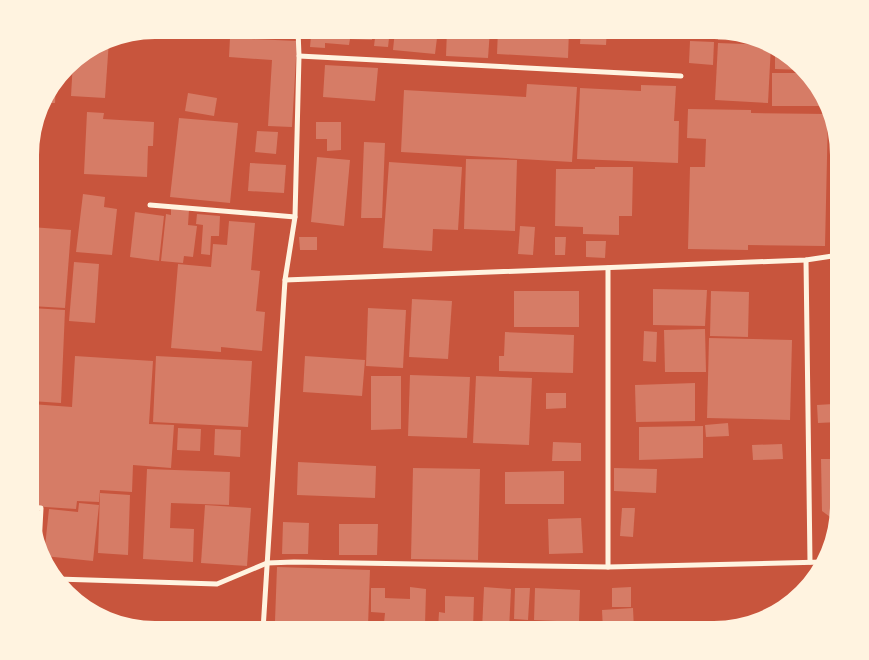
<svg xmlns="http://www.w3.org/2000/svg" width="869" height="660" font-family="Lato,sans-serif">
<style>
.building{fill:#d67c66}
.lines{fill:none;stroke-linecap:round;stroke-linejoin:round}
.minor{stroke:#fff3e0;stroke-width:5}
</style>
<rect width="100%" height="100%" fill="#c8553d"/>
<g class="building">
<path d="M240 30H282V35L239 32Z"/>
<path d="M317 30H372V40L350 39 349 45 325 43V48L310 47 311 36H317Z"/>
<path d="M376 30H390L388 47 374 46Z"/>
<path d="M395 30H438L435 54 393 50Z"/>
<path d="M447 30H490L488 58 446 56Z"/>
<path d="M498 30H569L568 58 497 54Z"/>
<path d="M581 30H607L606 45 580 44Z"/>
<path d="M718 30 761 39 763 41 718 40Z"/>
<path d="M230 38 297 41 292 127 268 126 272 60 229 57Z"/>
<path d="M109 40 105 98 71 96 73 61Z"/>
<path d="M690 41 714 42 713 65 689 63Z"/>
<path d="M718 43 771 45 768 103 715 100Z"/>
<path d="M775 48 796 61 803 70 775 69Z"/>
<path d="M325 65 378 68 375 101 323 97Z"/>
<path d="M772 73H805L826 100 827 106H772Z"/>
<path d="M56 82 55 103H43L47 93Z"/>
<path d="M527 84 577 87 572 162 401 152 404 90 526 97Z"/>
<path d="M641 85 676 86 674 121H679L678 163 577 159 580 88 641 91Z"/>
<path d="M188 93 217 98 214 116 185 111Z"/>
<path d="M688 109 751 110V113L828 114 825 246 748 245V250L688 249 690 167H705L706 139 687 138Z"/>
<path d="M87 112 104 113 103 119 154 122 153 146H148L147 177 84 174Z"/>
<path d="M179 118 238 123 230 203 170 197Z"/>
<path d="M316 122H341V150L327 151V139H316Z"/>
<path d="M257 131 278 132 276 154 255 152Z"/>
<path d="M364 142 385 143 382 218H361Z"/>
<path d="M317 157 350 160 344 226 311 222Z"/>
<path d="M466 159 517 160 515 231 464 229Z"/>
<path d="M389 162 462 167 458 230 433 229 432 251 383 248Z"/>
<path d="M250 163 286 165 284 193 248 191Z"/>
<path d="M595 167H633L632 216H619V235L583 234V227L555 226 556 169H595Z"/>
<path d="M83 194 105 197 104 207 117 209 112 255 76 252Z"/>
<path d="M171 208 189 210 188 225 197 226 193 257 184 256 183 263 161 261 166 214 171 215Z"/>
<path d="M135 212 164 216 159 261 130 257Z"/>
<path d="M197 214 220 216 219 236H211L210 255 201 254 203 225 196 224Z"/>
<path d="M229 221 255 223 251 270 260 271 256 311 265 312 262 351 221 347V352L171 348 178 264 211 267 213 244 227 245Z"/>
<path d="M520 226 535 227 533 255 518 254Z"/>
<path d="M31 227 71 230 65 308 31 306Z"/>
<path d="M299 237H317V250H300Z"/>
<path d="M555 237H566L565 255H555Z"/>
<path d="M586 241H606L605 258 586 257Z"/>
<path d="M74 262 99 264 95 323 69 321Z"/>
<path d="M653 289 707 290 705 326 653 325Z"/>
<rect x="514" y="291" width="65" height="36"/>
<path d="M711 291 749 292 748 337 710 336Z"/>
<path d="M412 299 452 301 448 359 409 357Z"/>
<path d="M31 308 65 310 61 403 31 401Z"/>
<path d="M368 308 406 310 403 368 366 366Z"/>
<path d="M705 329 706 372H665L664 330Z"/>
<path d="M644 331 657 332 656 362 643 361Z"/>
<path d="M505 332 574 335 573 373 499 371V356H504Z"/>
<path d="M709 338 792 340 790 420 707 418Z"/>
<path d="M75 356 153 361 149 424 174 425 171 468 133 465 132 492 100 490 99 502 77 501 76 509 30 506 31 404 72 407Z"/>
<path d="M156 356 252 361 248 427 153 422Z"/>
<path d="M305 356 365 360 362 396 303 392Z"/>
<rect x="836" y="369" width="3" height="15"/>
<path d="M410 375 470 377 467 438 408 436Z"/>
<path d="M371 376H401V429L371 430Z"/>
<path d="M476 376 532 378 529 445 473 443Z"/>
<path d="M695 383V421L636 422 635 385Z"/>
<path d="M833 392H839V422L818 423 817 405 833 404Z"/>
<path d="M546 393H566V408L546 409Z"/>
<path d="M728 423 729 436 706 437 705 425Z"/>
<path d="M703 426V458L639 460V427Z"/>
<path d="M178 428 201 429 200 451 177 450Z"/>
<path d="M215 429 241 430 240 457 214 455Z"/>
<path d="M553 442 581 443V461H552Z"/>
<path d="M782 444 783 459 753 460 752 445Z"/>
<path d="M821 459H839V513L837 522 822 511Z"/>
<path d="M298 462 376 466 375 498 297 495Z"/>
<path d="M413 468 480 469 478 560 411 559Z"/>
<path d="M614 468 657 469 656 493 614 491Z"/>
<path d="M147 469 230 472 229 505 171 503 170 528 194 529 193 562 143 559Z"/>
<path d="M564 471V504H505V472Z"/>
<path d="M100 493 130 495 128 555 98 553Z"/>
<path d="M79 503 99 505 93 561 44 556 49 509 78 512Z"/>
<path d="M205 505 251 508 247 566 201 563Z"/>
<path d="M622 508H635L633 537 620 536Z"/>
<path d="M581 518 583 553 549 554 548 519Z"/>
<path d="M283 522 309 523 308 554H282Z"/>
<path d="M339 524H378L377 555H339Z"/>
<path d="M277 567 370 570 368 626 275 621Z"/>
<path d="M410 587 426 589 425 625 384 623 385 613 371 612V588H385V598L410 599Z"/>
<path d="M484 587 511 589 509 630H482Z"/>
<path d="M631 587V607H612V588Z"/>
<path d="M515 588H530L528 620 514 619Z"/>
<path d="M535 588 580 590 579 622 534 620Z"/>
<path d="M445 596 474 597 473 630H438L439 612 445 613Z"/>
<path d="M633 608 634 630H603L602 610Z"/>
<path d="M273 624 323 625V627L361 628 360 630H273Z"/>
<path d="M518 626 536 627 535 630H518Z"/>
</g>
<g class="lines">
<g class="minor">
<path d="M299 56 681 76"/>
<path d="M150 205 295 217"/>
<path d="M806 260 810 562"/>
<path d="M285 280 806 260 839 255"/>
<path d="M30 507 41 508 39 546"/>
<path d="M608 567V268"/>
<path d="M57 579 217 584 267 563 294 562 608 567 824 562"/>
<path d="M263 630 285 280 295 217 299 56 298 30"/>
</g>
</g>
<path d="M0 0H869V660H0ZM155 39H714A116 116 0 0 1 830 155V505A116 116 0 0 1 714 621H155A116 116 0 0 1 39 505V155A116 116 0 0 1 155 39Z" fill="#fff3e0" fill-rule="evenodd"/>
</svg>
